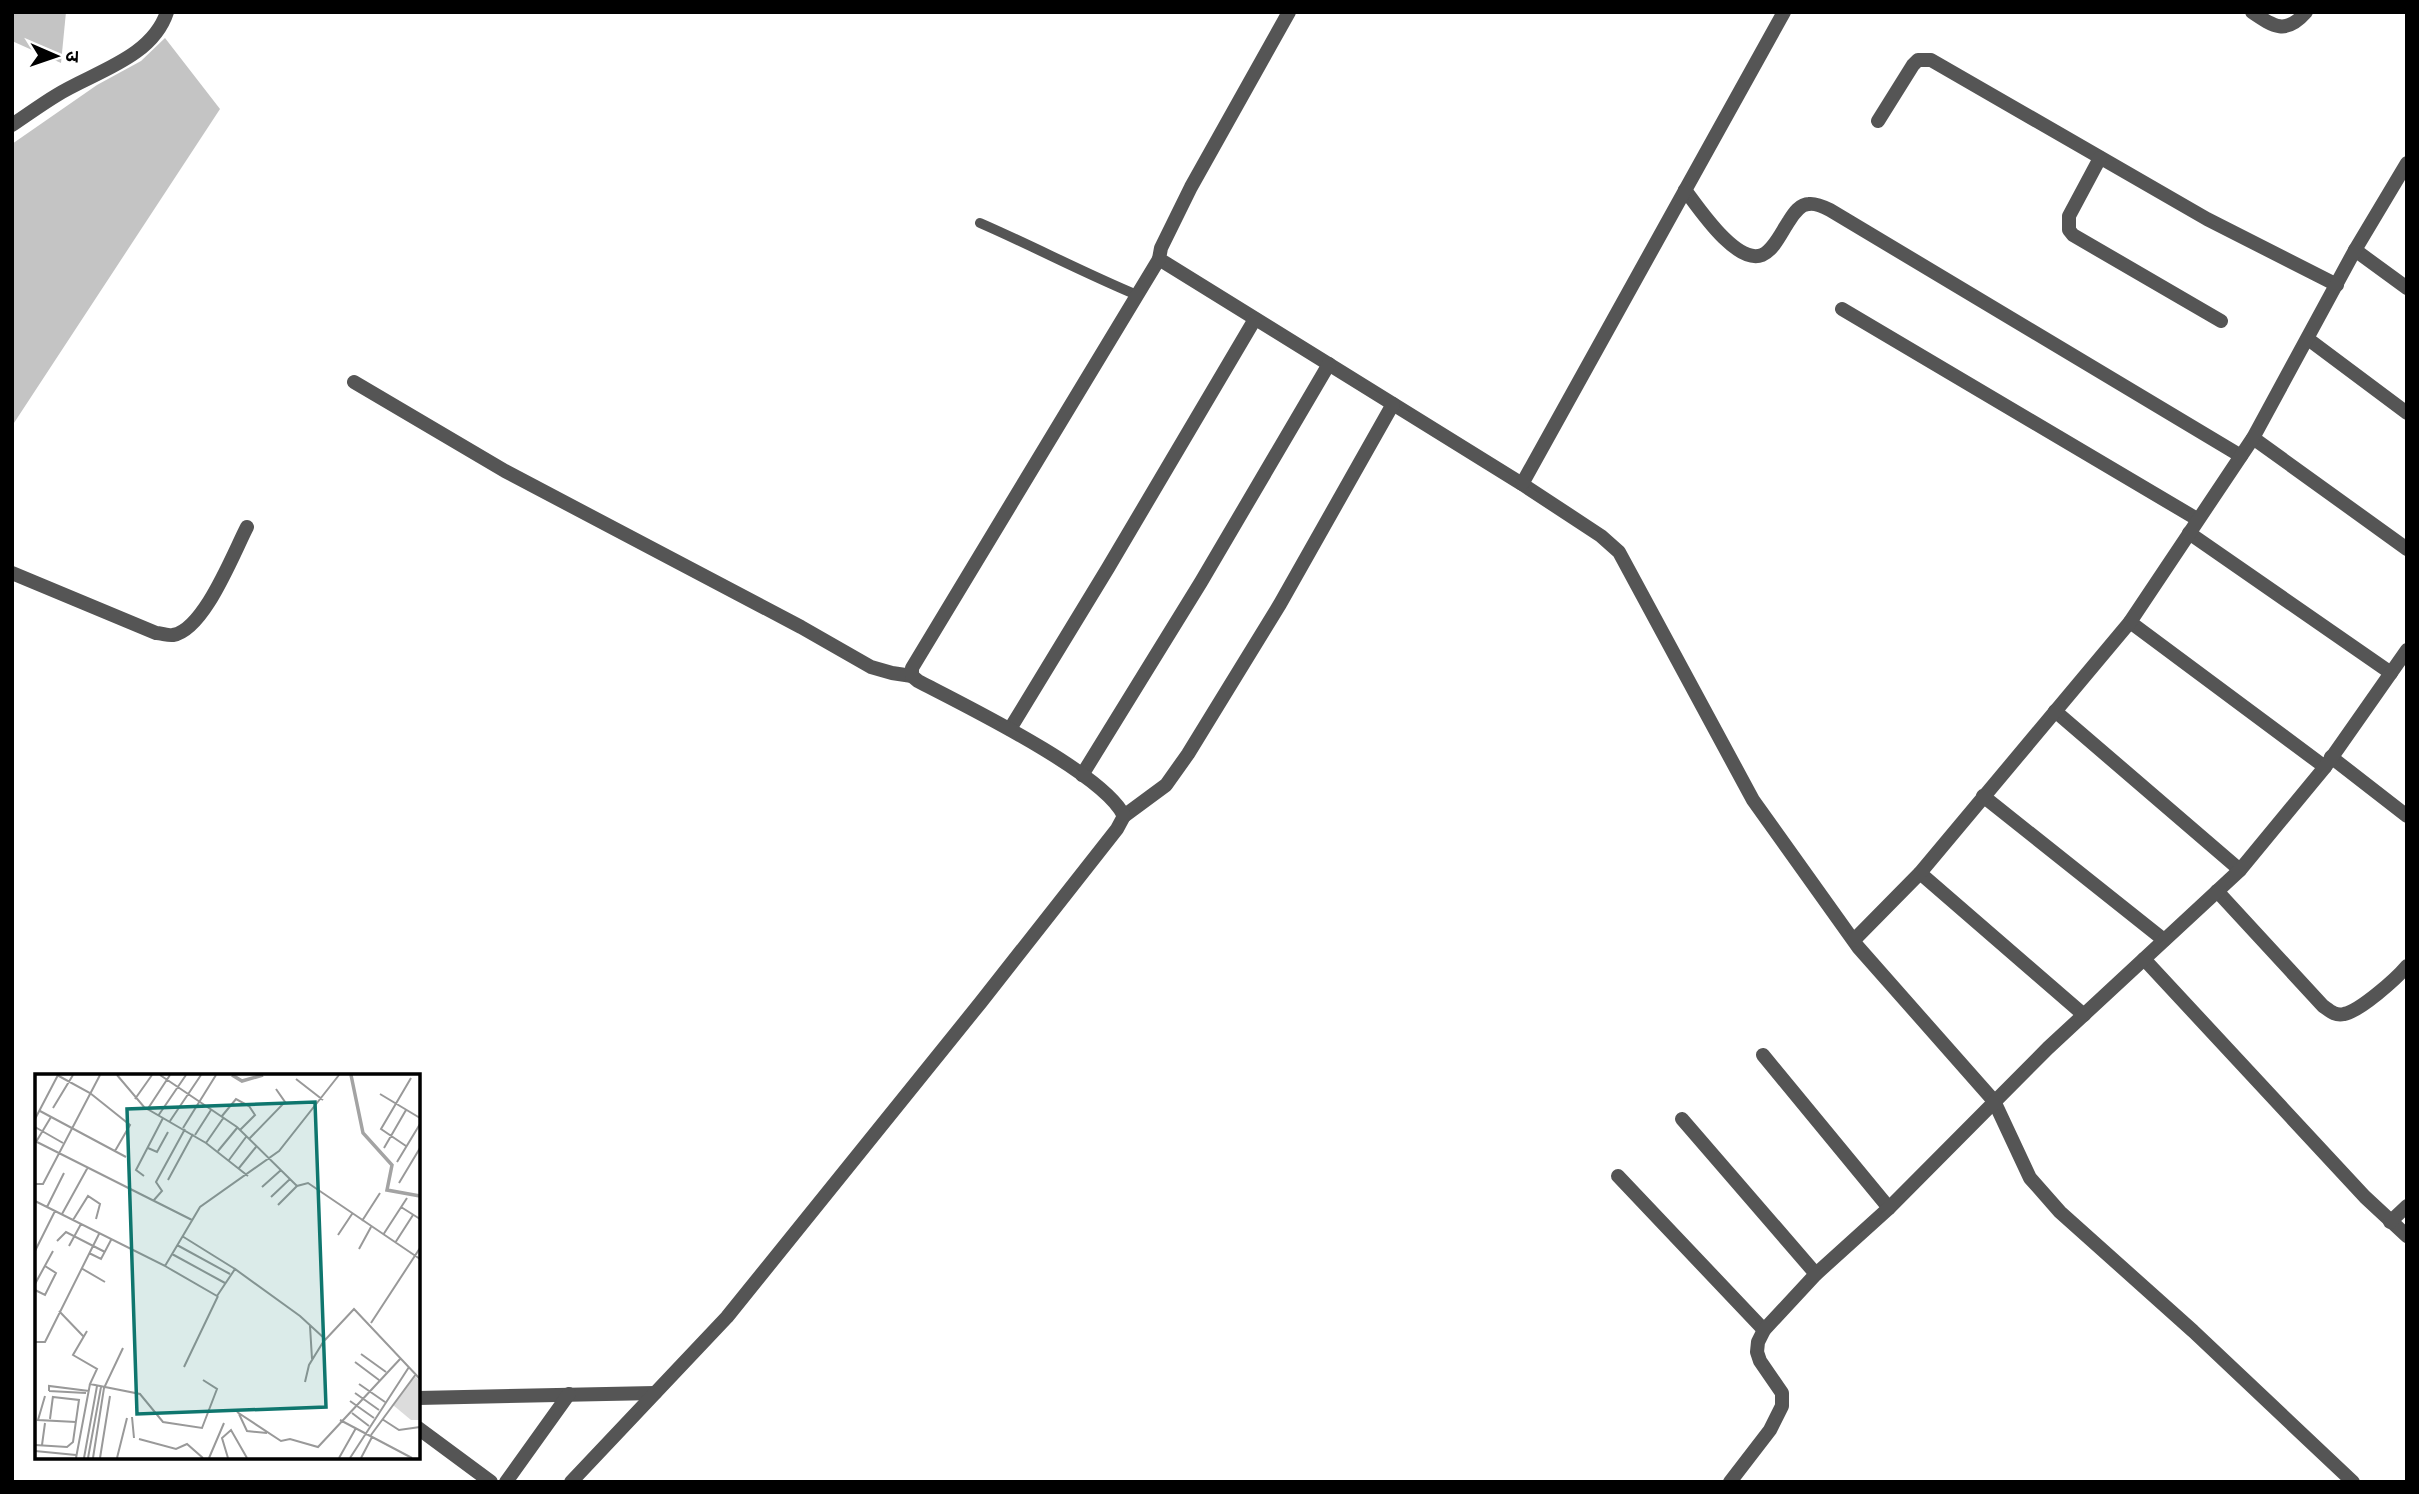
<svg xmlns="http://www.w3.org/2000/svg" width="2419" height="1494" font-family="Mulish,'Noto Sans Devanagari',sans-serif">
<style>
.building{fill:#c4c4c4}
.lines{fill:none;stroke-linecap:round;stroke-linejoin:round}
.service{stroke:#555;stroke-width:10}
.minor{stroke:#555;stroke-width:14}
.inset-river{fill:none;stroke:#a3a3a3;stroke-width:3.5}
.inset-road{fill:none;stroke:#999;stroke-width:2}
.view{fill:#0f766e;fill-opacity:0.15;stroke:#0f766e;stroke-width:3.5}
.inset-edge{fill:none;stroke:#000;stroke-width:3.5}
</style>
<rect width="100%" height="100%" fill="#fff"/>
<g class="building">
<path d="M12 12H66L61 63 12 41Z"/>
<path d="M165 38 220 109 12 426V144L97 85 141 61Z"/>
</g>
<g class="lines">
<path class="service" d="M980 223C1033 246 1084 273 1137 295"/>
<g class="minor">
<path d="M1289 12 1191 187 1161 248 1159 259 1522 484 1601 536 1619 552 1753 800 1858 947 1994 1101 2030 1178 2060 1212 2193 1331 2353 1482"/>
<path d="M2252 12C2274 27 2286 35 2306 12"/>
<path d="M1878 121 1913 65 1918 60H1931L2207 219 2337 285"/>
<path d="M12 125C27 115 42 104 57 95 94 72 152 58 167 12"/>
<path d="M2100 158 2069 216V230L2073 235 2221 321"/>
<path d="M1685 190C1698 207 1736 265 1762 255 1774 250 1782 231 1789 221 1794 213 1800 204 1809 204 1816 203 1824 207 1830 210L2241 456"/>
<path d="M2355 250 2407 288"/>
<path d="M1842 309 2197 519"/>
<path d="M2308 339 2407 413"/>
<path d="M354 382 505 471 801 627 871 667 892 673 912 676"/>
<path d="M2253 438 2407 549"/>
<path d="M1522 484 1784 12"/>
<path d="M2189 533 2391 673"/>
<path d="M12 573 156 633C161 633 169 636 173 635 204 630 233 554 247 527"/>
<path d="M2130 622 2325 767"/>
<path d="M2055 711 2240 870"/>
<path d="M1010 729 1108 568 1255 319"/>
<path d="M2331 757 2407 816"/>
<path d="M1082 775 1201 582 1329 364"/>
<path d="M1983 796 2164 940"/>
<path d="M1124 816 1166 785 1188 754 1280 604 1393 404"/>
<path d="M1920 873 2084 1015"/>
<path d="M2217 891 2323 1006C2330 1011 2335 1016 2344 1014 2360 1011 2396 979 2407 966"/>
<path d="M1854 940 1920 873 2130 622 2253 438 2355 250 2407 163"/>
<path d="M2144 959 2365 1197 2407 1236"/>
<path d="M1763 1055 1889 1208"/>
<path d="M1682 1119 1816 1274"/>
<path d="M1618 1176 1764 1330"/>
<path d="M2390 1222 2407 1206"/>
<path d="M418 1398 655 1393"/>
<path d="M418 1428 491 1482"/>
<path d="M506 1482 569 1394"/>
<path d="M571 1482 727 1317 981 1002 1117 829 1124 816C1104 773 964 705 918 681L912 676V668L1159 259"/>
<path d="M1730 1482 1770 1430 1782 1406V1393L1760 1361 1757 1352 1758 1342 1764 1330 1816 1274 1889 1208 2048 1048 2240 870 2325 767 2407 650"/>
</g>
</g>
<g transform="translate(35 1074)">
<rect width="385" height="385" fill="#fff"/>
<path d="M380 302 385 307V346H376L358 331Z" fill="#dcdcdc"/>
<path class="inset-river" d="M197 1 207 7 228 1M316 1 328 59 357 91 352 116 385 122"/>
<path class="inset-road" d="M22 1 55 19 95 51 80 77M82 1 109 33 171 69 213 102M125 1 202 53 262 112M261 5 288 26M345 20 385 44M100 25 117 1M18 34 38 1M112 36 135 1M5 37 91 83M123 42 151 1M187 42 201 25 214 32 220 41 205 56M0 45 23 1M135 47 166 1M0 53 28 69M148 54 181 1M160 61 176 36M214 65 250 28 241 15M0 67 157 146M1 68 16 43M171 69 189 43M371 72 346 55 376 4M113 74 122 78 133 58M349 74 371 36M183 77 202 54M194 86 211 63M362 88 385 50M204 94 221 73M109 102 101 96 128 44M133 106 158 60M364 109 385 74M0 110H8L65 1M227 113 246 96M236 123 255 105M119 126 127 117 121 108 150 55M0 127 130 192 165 133 244 77 304 1M243 131 262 112 273 109 385 185M12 133 29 99M366 133 385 145M27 140 53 93M38 146 53 122 65 130 61 145M327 147 345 119M303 161 317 140M348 161 372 124M147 162 200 195M22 167 31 158 70 178M360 169 378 141M142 171 195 200M34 172 46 150M324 175 336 153M0 177 20 137M54 179 66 185 76 166M137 180 190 209M130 192 182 222 200 195 265 242 290 265 274 291 270 308M46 194 70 208M0 210 18 177M0 216 10 221 21 199 10 192M24 237 49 263M336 249 385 174M275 252 277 285M52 257 38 281 62 295 55 310 105 320 128 348 167 354 182 315 168 306M290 266 319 235 385 305M0 268H10L64 160M326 280 351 298M320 288 344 306M149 293 183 222M324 310 350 328M14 317V312L54 317M14 317 51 319M320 319 344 336M10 322 3 346 41 348M315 327 339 344M202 338 246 367 255 365 283 373 366 284M317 339 334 352M204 340 212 357 232 359M97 343 99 364M15 345 18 322M347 345 364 356 385 353M305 346 377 384M336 361 381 300M104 365 141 375 152 370 168 384M0 371 32 373 38 368 44 326 18 323M7 371 10 349M0 377 41 381M41 384 55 310M49 384 62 312M53 384 66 313M58 384 69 314 88 274M65 384 75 322M82 384 92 344M174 384 189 349M193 384 187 364 196 356 212 384M304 384 321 354M315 384 374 293M326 384 337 363"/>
<path class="view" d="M280 28 291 333 102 340 92 35Z"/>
<rect width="385" height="385" class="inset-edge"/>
</g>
<rect width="2419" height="1494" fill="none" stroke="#000000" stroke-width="28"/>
<g transform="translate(56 56) rotate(92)" stroke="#ffffff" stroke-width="5" paint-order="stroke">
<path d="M0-5L12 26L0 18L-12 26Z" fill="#000000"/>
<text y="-10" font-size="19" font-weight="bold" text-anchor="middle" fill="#000000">उ</text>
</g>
</svg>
